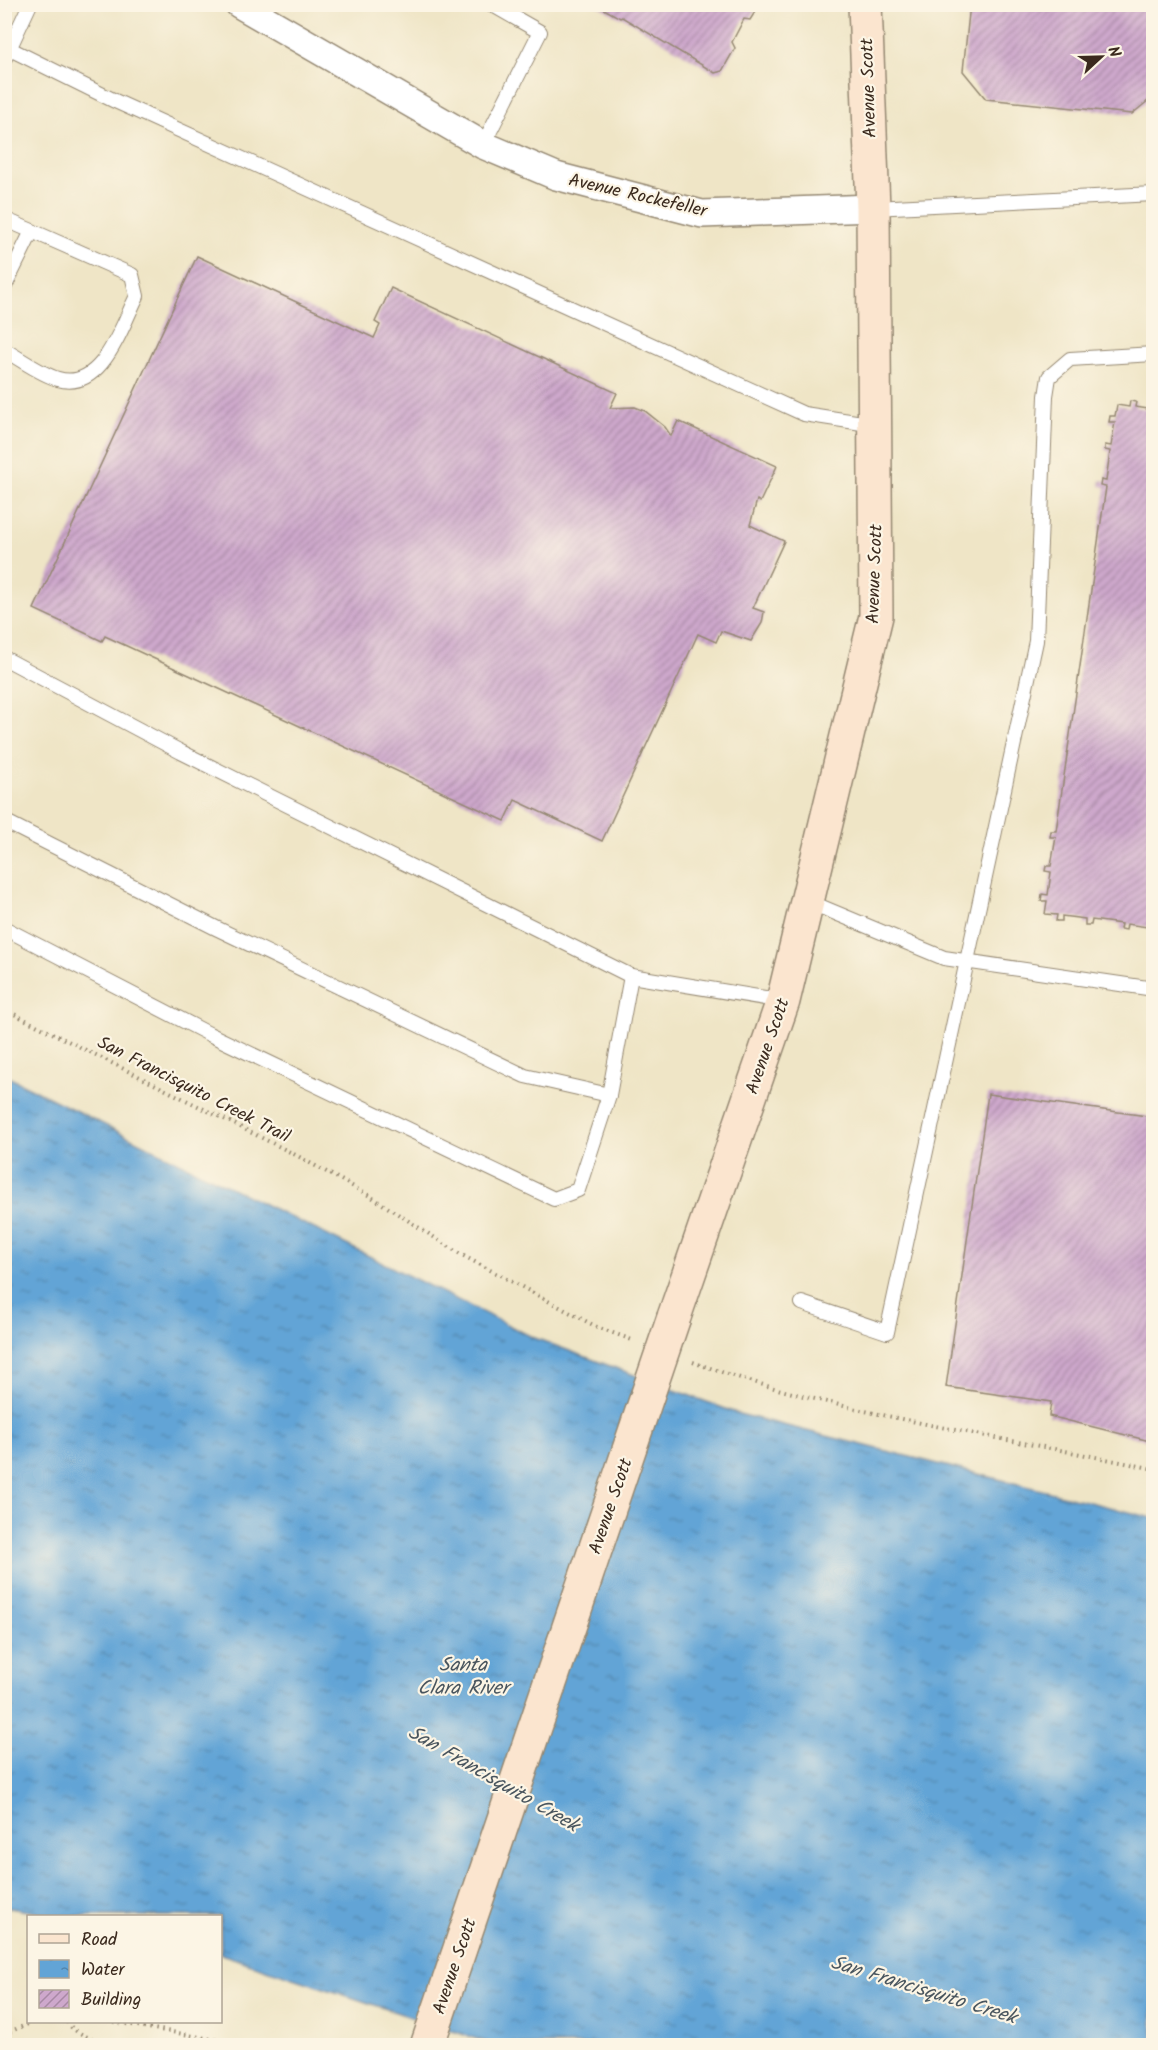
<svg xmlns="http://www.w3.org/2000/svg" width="1158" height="2050" font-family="Kalam,sans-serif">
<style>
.water{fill:url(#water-ripples);stroke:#4e677a;stroke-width:1.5}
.building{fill:url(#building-hatch)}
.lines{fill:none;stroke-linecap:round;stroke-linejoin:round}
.service-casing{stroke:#958872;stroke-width:16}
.minor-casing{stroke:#958872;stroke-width:30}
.secondary-casing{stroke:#958872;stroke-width:36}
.path{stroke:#958872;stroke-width:4;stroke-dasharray:1.5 4.5;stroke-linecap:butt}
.service{stroke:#fff;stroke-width:14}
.minor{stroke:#fff;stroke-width:27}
.secondary{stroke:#fbe5cf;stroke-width:33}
.secondary-bridge-casing{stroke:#958872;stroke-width:36;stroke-linecap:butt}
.secondary-bridge{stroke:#fbe5cf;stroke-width:33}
.labels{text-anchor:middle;stroke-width:4.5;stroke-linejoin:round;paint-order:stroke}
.street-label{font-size:18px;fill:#3b2a1e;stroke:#fcf5e5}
.water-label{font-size:20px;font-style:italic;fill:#49555e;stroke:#fcf5e5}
</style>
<defs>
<pattern id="water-ripples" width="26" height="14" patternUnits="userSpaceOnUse" patternTransform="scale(1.5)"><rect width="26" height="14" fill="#62a4d6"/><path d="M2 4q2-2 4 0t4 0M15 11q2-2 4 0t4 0" fill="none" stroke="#5286ad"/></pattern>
<pattern id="building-hatch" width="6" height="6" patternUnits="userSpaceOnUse" patternTransform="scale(1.5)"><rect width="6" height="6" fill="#cea8cc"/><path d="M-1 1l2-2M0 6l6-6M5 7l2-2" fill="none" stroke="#a889a5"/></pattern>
</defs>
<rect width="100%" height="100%" fill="#fcf5e5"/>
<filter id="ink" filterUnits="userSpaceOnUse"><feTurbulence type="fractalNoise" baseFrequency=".0167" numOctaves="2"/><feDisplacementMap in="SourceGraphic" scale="12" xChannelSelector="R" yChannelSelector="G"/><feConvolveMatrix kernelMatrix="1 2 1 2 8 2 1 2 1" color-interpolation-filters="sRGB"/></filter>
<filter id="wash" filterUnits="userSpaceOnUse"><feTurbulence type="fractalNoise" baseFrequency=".008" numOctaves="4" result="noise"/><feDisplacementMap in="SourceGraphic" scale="24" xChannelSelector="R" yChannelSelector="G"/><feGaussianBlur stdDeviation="1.35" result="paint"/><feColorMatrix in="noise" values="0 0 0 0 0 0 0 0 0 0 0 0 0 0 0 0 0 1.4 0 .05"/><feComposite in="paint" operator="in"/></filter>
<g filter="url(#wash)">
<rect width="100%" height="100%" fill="#efe5c6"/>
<path class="water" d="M4 1075 532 1337 739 1414 1153 1518V2045H495L221 1954 220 1916H57L5 1907Z"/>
<g id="blocks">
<g class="building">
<path d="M595 4H760L750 20 744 19 732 42 735 48 722 71 715 73 622 17 620 18Z"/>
<path d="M970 4H1154V96L1132 114 986 99 963 71Z"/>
<path d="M197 256 374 338 380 325 375 322 391 288 617 393 610 408 635 407 645 411 665 427 671 436 678 421 777 466 760 502 757 500 750 525 784 541 753 608 764 612 762 623 751 641 721 631 716 642 698 634 602 841 515 800 505 821 105 636 102 641 34 609Z"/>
<path d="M1130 401 1136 402 1135 407 1154 410V928L1127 924 1126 930 1120 929 1121 924 1092 920 1091 925H1085V919L1062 916V921H1056L1057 915 1045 914 1047 901H1041L1042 894 1048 895 1051 872 1045 871 1046 866H1051L1056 837H1050L1051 831H1056L1106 487 1100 486 1101 480 1106 481 1110 451 1105 450V445L1111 446 1115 422H1109L1110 416H1115L1117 405 1129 407Z"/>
<path d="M988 1094 1154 1117V1442L1049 1416 1051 1402 946 1387Z"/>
</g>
</g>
</g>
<g filter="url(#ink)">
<use href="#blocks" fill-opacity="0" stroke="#958872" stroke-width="1.5"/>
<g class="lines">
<g class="service-casing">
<g id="service">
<path d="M10 49 115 101 804 414 875 425"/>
<path d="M4 60 30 4"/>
<path d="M483 145 540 32 491 4"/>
<path d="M873 208 1154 194"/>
<path d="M4 219 32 231 4 288"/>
<path d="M4 350C21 359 40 374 58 379 102 392 121 327 137 296L132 275 32 231"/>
<path d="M4 658 181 752 631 976 783 1001"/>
<path d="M4 821 216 928 525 1076 609 1095"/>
<path d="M807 901 944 958 1154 989"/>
<path d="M4 928 209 1034 554 1199 578 1190 609 1095 631 976"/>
<path d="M802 1303 887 1332 1036 641 1046 396 1049 377 1070 359 1154 354"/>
</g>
</g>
<g class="minor-casing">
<path id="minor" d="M239 4 483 145 556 176 702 214 873 208"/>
</g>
<g class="secondary-casing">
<path id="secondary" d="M674 1317 783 1001 876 616 873 208 865 4"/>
</g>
<g class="path">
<path d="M4 1009 292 1153 370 1196 460 1254 597 1327 632 1340"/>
<path d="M693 1362C839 1415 1001 1436 1154 1469"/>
<path d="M67 2022C76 2036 99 2041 115 2046"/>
<path d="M114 2022 252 2046"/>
<path d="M4 2034 33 2022"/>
</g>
<use href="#service" class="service"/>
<use href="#minor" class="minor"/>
<use href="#secondary" class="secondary"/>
<g class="secondary-bridge-casing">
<path id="secondary-bridge" d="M427 2046 674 1317"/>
</g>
<use href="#secondary-bridge" class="secondary-bridge"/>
</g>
</g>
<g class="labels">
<g class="street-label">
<text transform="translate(868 88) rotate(-92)" y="6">Avenue Scott</text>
<text transform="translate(638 195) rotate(13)" y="6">Avenue Rockefeller</text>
<text transform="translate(874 574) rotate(-88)" y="6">Avenue Scott</text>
<text transform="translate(767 1046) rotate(-71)" y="6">Avenue Scott</text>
<text transform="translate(194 1089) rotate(27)" y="6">San Francisquito Creek Trail</text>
<text transform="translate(610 1506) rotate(-71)" y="6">Avenue Scott</text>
<text transform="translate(454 1966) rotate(-71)" y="6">Avenue Scott</text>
</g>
<g class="water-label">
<text x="463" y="1671">Santa<tspan x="463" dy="23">Clara River</tspan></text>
<text transform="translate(494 1778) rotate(30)" y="7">San Francisquito Creek</text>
<text transform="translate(924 1989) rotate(17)" y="7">San Francisquito Creek</text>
</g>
</g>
<rect width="1158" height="2050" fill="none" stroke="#fcf5e5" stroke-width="24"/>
<rect x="27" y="1915" width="195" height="108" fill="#fcf5e5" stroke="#afa495" stroke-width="1.5"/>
<rect x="39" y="1934" width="30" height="9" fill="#fbe5cf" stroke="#afa495" stroke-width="1.5"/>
<text x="81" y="1945" font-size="18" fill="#3b2a1e">Road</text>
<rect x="39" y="1960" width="30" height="18" fill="url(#water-ripples)" stroke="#afa495" stroke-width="1.5"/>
<text x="81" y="1975" font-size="18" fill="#3b2a1e">Water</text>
<rect x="39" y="1990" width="30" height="18" fill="url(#building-hatch)" stroke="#afa495" stroke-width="1.5"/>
<text x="81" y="2005" font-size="18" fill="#3b2a1e">Building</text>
<g transform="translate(1101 57) rotate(68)" stroke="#fcf5e5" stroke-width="4.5" paint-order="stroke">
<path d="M0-4.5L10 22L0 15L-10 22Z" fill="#3b2a1e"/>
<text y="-9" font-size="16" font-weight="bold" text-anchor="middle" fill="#3b2a1e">N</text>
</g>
</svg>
